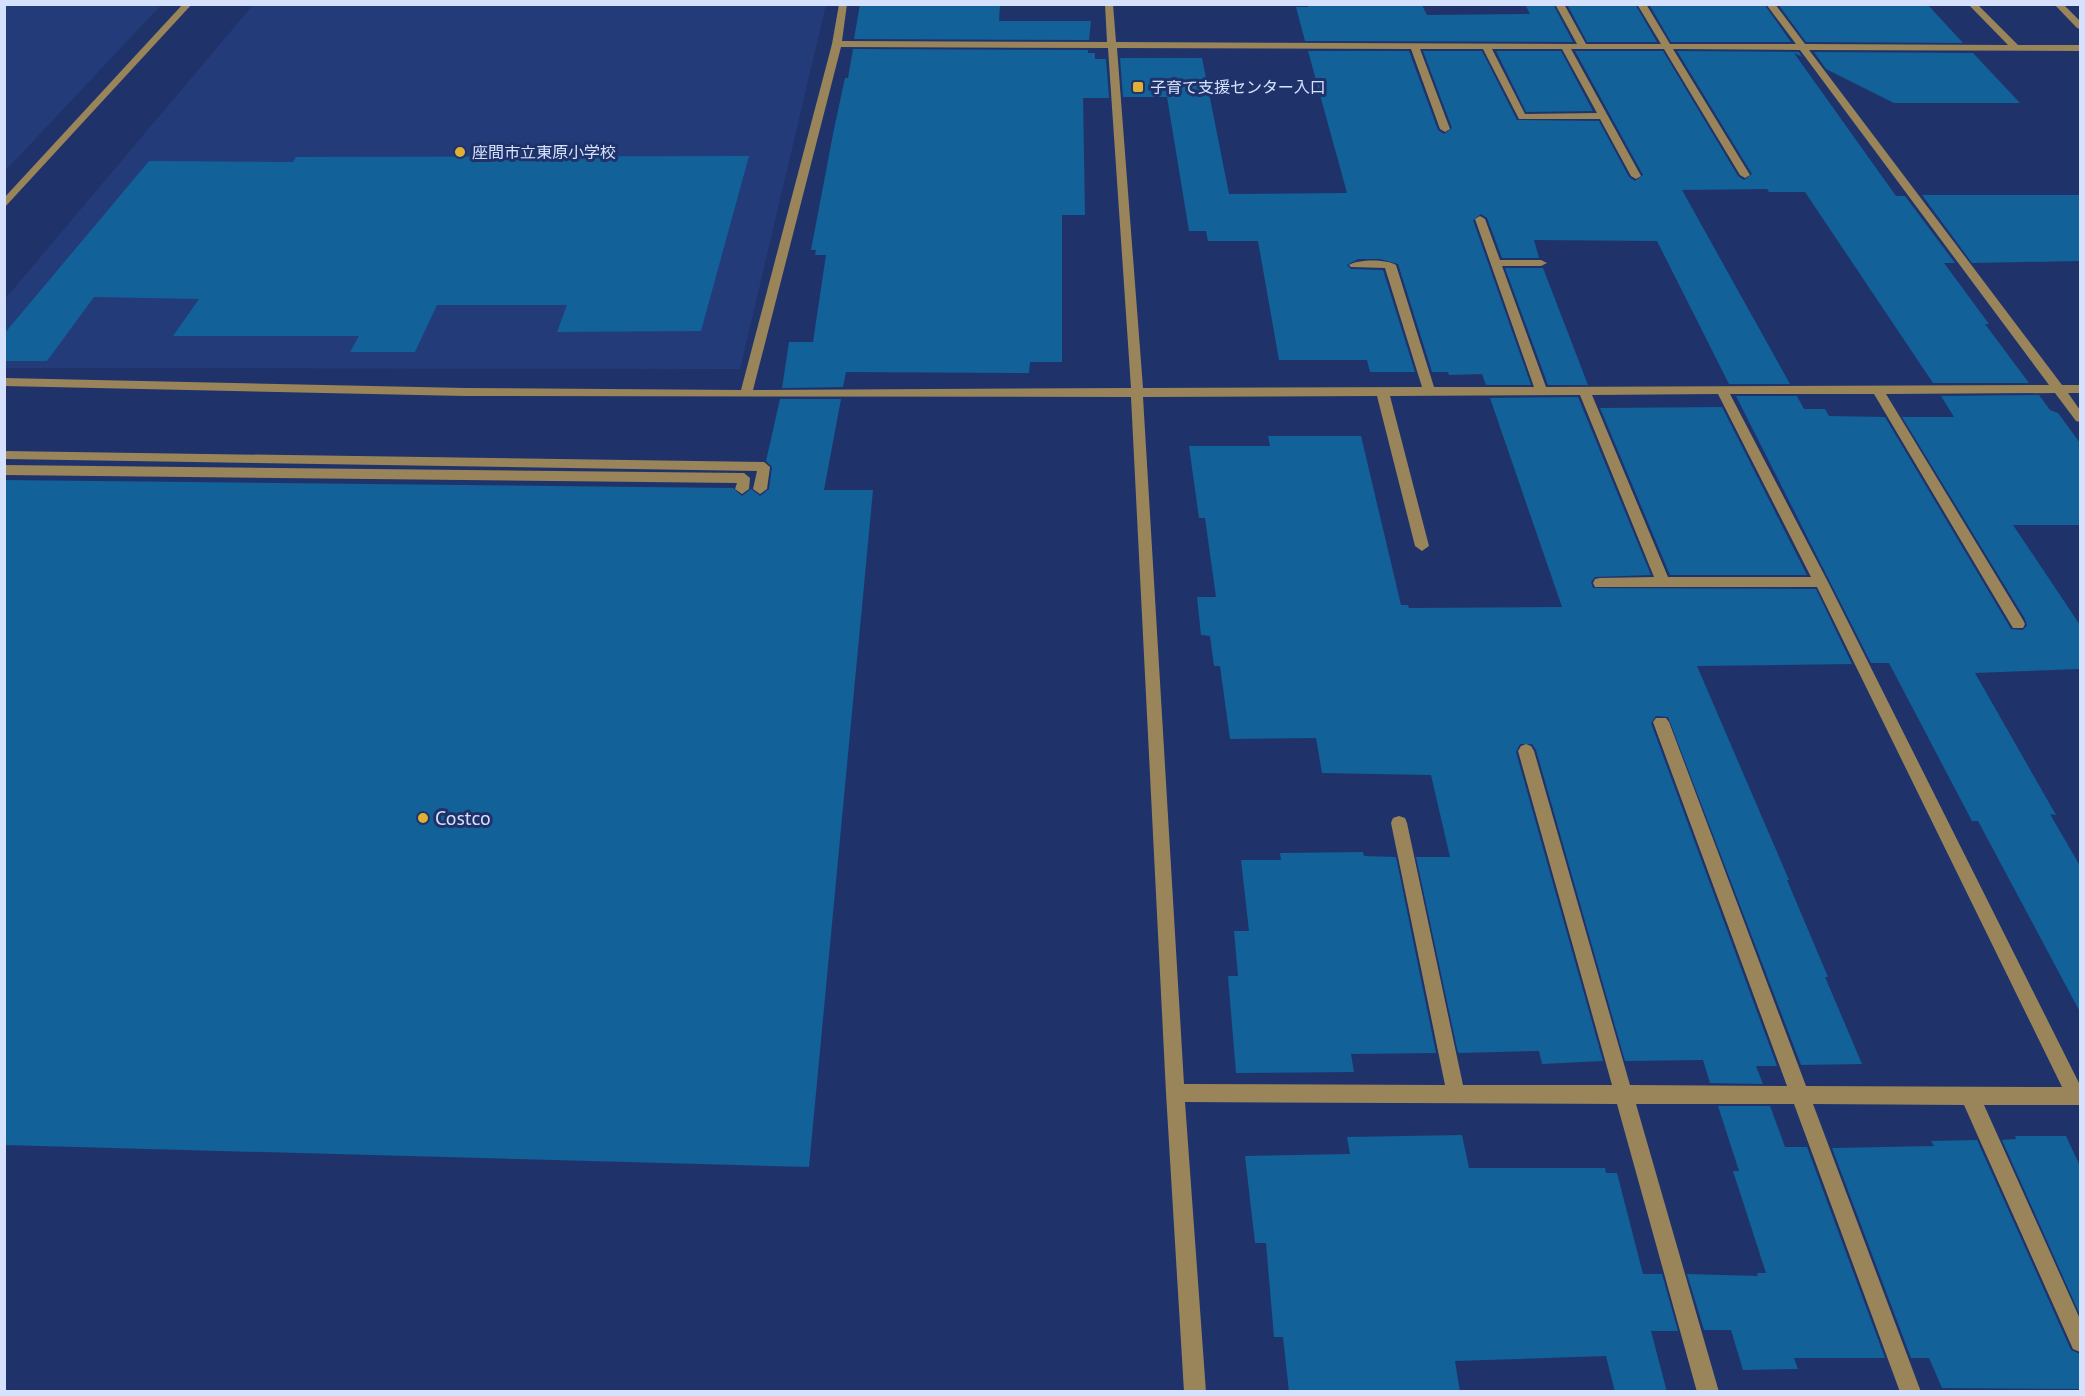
<svg xmlns="http://www.w3.org/2000/svg" width="2085" height="1396" font-family="'PT Sans','Noto Sans JP',sans-serif">
<style>
.built{fill:#243b79}
.building{fill:#126199}
.lines{fill:none;stroke-linecap:round;stroke-linejoin:round}
.minor{fill:#998559;fill-rule:evenodd}
.poi-dot{fill:#e0b034;stroke:#1f336a;stroke-width:2}
.labels{text-anchor:middle;stroke-width:6;stroke-linejoin:round;paint-order:stroke}
.far-poi-label{font-size:16px;fill:#d5e1fd;stroke:#1f336a;text-anchor:start}
.poi-label{font-size:20px;fill:#d5e1fd;stroke:#1f336a;text-anchor:start}
</style>
<rect width="100%" height="100%" fill="#1f336a"/>
<g class="built">
<path d="M5 4 161 5 5 171 4 5Z"/>
<path d="M253 5H826L740 369 5 368V299Z"/>
</g>
<g class="building">
<path d="M860 4H1000L999 21H1091L1089 40 854 39Z"/>
<path d="M1525 4H1553L1573 42 1305 41 1296 7H1308L1307 5H1422L1427 15 1530 14Z"/>
<path d="M1567 4H1635L1657 42H1587Z"/>
<path d="M1649 4H1764L1791 42H1671Z"/>
<path d="M1778 4H1927L1963 43 1806 42Z"/>
<path d="M853 49 1088 50V53H1095V59H1106L1109 98H1083L1085 215H1062V362H1030L1029 373 846 372 843 387 782 388 789 342H813L826 255H815L816 250H811L834 129 845 78H848Z"/>
<path d="M1308 51H1409L1438 130 1444 134 1452 128 1423 51H1482L1517 120 1599 121 1629 177 1635 181 1643 175 1575 51H1663L1738 176 1744 180 1752 174 1677 51 1799 52 1802 57 1794 53 1896 196H1905L1955 263H1944L1989 324H1985L2029 383H1933L1805 192H1769L1767 189 1682 190 1790 384H1729L1657 241 1534 240 1539 258H1502L1487 218 1481 214 1473 220 1531 385H1486L1482 374 1449 375 1448 372H1432L1398 264 1380 259H1358L1347 265 1351 269 1383 270 1415 372H1370L1367 360H1279L1258 241H1208L1206 231H1189L1167 97H1123L1120 58H1202L1229 194 1347 193Z"/>
<path d="M1496 51H1561L1593 111 1526 112Z"/>
<path d="M1814 52 1973 53 2020 103H1894L1826 69Z"/>
<path d="M749 156 701 331 557 332 567 305H437L415 352H350L359 336H173L199 299 94 297 47 361H4V334L149 161 293 162 296 157Z"/>
<path d="M1922 195H2080V261L1972 263Z"/>
<path d="M1505 268H1543L1588 385H1548Z"/>
<path d="M2039 395 2050 410 2058 413 2080 443V525H2013L2080 625V669L1975 673 2056 815 2050 814 2080 866V1012L1978 821H1972L1889 663H1871L1736 396H1797L1804 409H1825L1829 416 1885 417 2011 629 2023 630 2027 625 2025 619 1902 417H1954L1941 396Z"/>
<path d="M1578 397 1651 575 1595 577 1591 582 1593 588 1816 589 1852 664 1697 666 1789 880H1787L1828 977H1825L1862 1064 1801 1065 1668 717 1656 716 1651 723 1777 1066H1756L1763 1084 1710 1083 1703 1060 1625 1061 1536 750 1532 744H1520L1516 752 1603 1061 1542 1064 1539 1051 1458 1053 1416 857H1450L1431 775 1322 773 1316 738 1230 739 1220 666H1214L1210 636 1201 635 1197 597H1216L1205 518H1199L1189 446H1270L1268 436H1361L1401 605H1408L1409 608 1562 607 1490 398Z"/>
<path d="M780 399H841L824 490H873L809 1167 4 1145V480L733 488 742 496 751 489 760 496 769 489 772 467 766 461Z"/>
<path d="M1722 407 1807 575H1670L1600 408Z"/>
<path d="M1363 852 1364 856 1396 857 1436 1053 1351 1054 1354 1072 1236 1073 1228 976H1238L1234 931H1249L1241 860H1281L1280 853Z"/>
<path d="M1718 1106H1770L1785 1147H1807L1885 1358H1794L1798 1369 1743 1370 1731 1330H1704L1687 1274 1758 1276 1757 1273H1766L1733 1171H1739Z"/>
<path d="M1462 1135 1469 1168H1605L1606 1173H1617L1643 1274H1662L1678 1331H1651L1667 1392H1615L1606 1356 1455 1361 1460 1392H1289L1283 1337H1274L1266 1243H1255L1245 1156 1350 1154 1347 1137Z"/>
<path d="M2015 1136H2066L2080 1166V1315L2002 1140 2016 1139Z"/>
<path d="M1977 1140 2071 1350 2080 1354V1389L1942 1388 1929 1358H1911L1832 1148 1934 1146 1931 1141Z"/>
</g>
<g class="lines">
<g class="minor">
<path d="M183 4H192L4 208V198Z"/>
<path d="M839 4H847L842 41 1107 42 1105 4H1113L1116 42 1577 44 1555 4H1564L1586 44H1661L1637 4H1646L1670 44H1796L1766 4H1775L1805 44 2008 45 1968 4H1977L2018 45H2080V51L1809 50 2062 385H2080V393H2068L2080 410V422L2076 421 2055 393 1886 394 2023 620 2025 624 2023 628H2013L1874 394H1730L1828 582 2080 1085V1105H1984L2080 1319V1352L2073 1349 1964 1105 1813 1104 1921 1392H1900L1794 1104H1636L1719 1392H1697L1617 1104 1185 1102 1206 1392H1184L1166 1093 1131 397 465 396 4 386V378L465 388 741 390 832 44ZM841 47 1108 48 1131 388 753 390ZM1117 48 1411 49 1440 129 1445 132 1450 129 1420 49H1483L1519 119H1600L1631 176 1636 179 1641 176 1571 49H1664L1740 175 1745 178 1750 175 1673 49 1800 50 2049 385 1546 387 1502 266H1541L1547 263 1541 260H1500L1485 219 1480 216 1475 219 1534 387H1434L1396 265C1387 259 1358 259 1349 265L1351 267 1385 268 1422 387 1143 388ZM1492 49H1562L1597 113 1525 114ZM1718 394 1811 577H1668L1592 395ZM1580 395 1654 577 1600 578 1595 579 1593 583 1595 587H1817L2062 1087 1806 1086 1669 722 1666 718H1656L1653 722 1787 1086 1630 1085 1534 751 1531 746 1526 744 1521 746 1518 751 1612 1085H1463L1407 823 1405 818 1399 816 1393 818 1391 823 1445 1085 1184 1084 1143 397 1377 396 1415 546 1422 551 1429 546 1390 396Z"/>
<path d="M2054 4H2063L2080 21V29L2077 28Z"/>
<path d="M4 451 764 462 770 467 767 489 760 494 753 489 757 471 4 459Z"/>
<path d="M4 465 744 473 750 478 749 489 742 494 735 489 737 483 4 475Z"/>
</g>
</g>
<g class="poi-dot">
<rect x="1132" y="81" width="12" height="12" rx="3"/>
<circle cx="460" cy="152" r="6"/>
<circle cx="423" cy="818" r="6"/>
</g>
<g class="labels">
<g class="far-poi-label">
<text x="1150" y="93">子育て支援センター入口</text>
<text x="472" y="158">座間市立東原小学校</text>
</g>
<g class="poi-label">
<text x="435" y="825">Costco</text>
</g>
</g>
<rect width="2085" height="1396" fill="none" stroke="#d5e1fd" stroke-width="12"/>
</svg>
